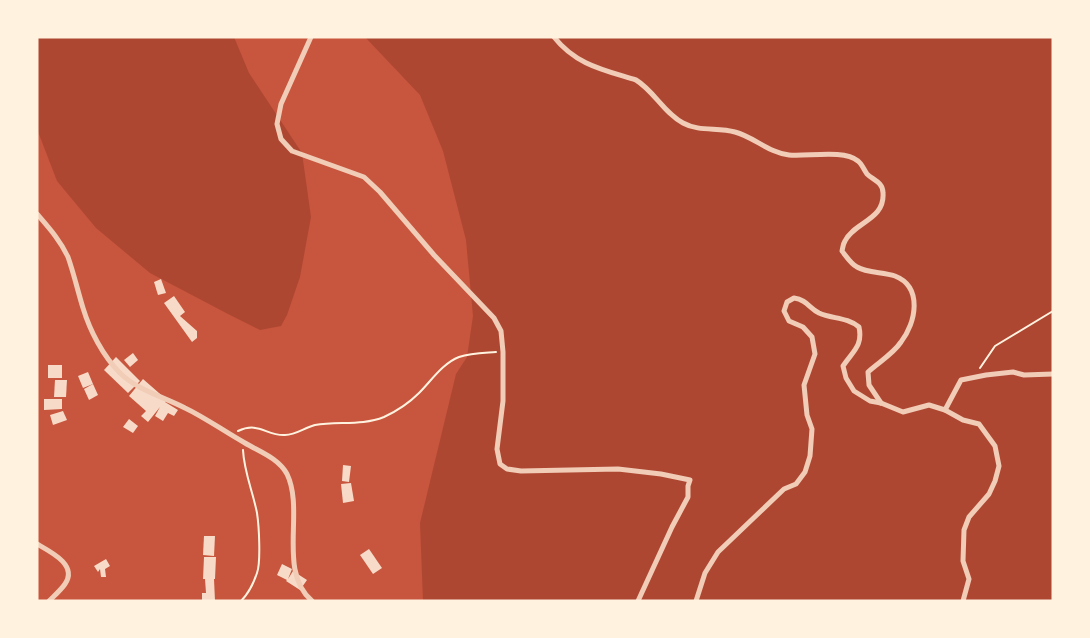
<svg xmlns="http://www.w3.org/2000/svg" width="1090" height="638" font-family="'Open Sans',sans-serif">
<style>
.green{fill:#ae4732}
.building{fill:#f7dbc8}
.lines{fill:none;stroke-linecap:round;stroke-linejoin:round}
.path{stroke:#fff3e0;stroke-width:2}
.minor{stroke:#f1ccb7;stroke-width:5}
</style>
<rect width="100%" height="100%" fill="#c8553d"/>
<g class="green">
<path d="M37 37H234L249 73 302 153 311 217 300 277 287 315 281 326 260 330 228 314 150 273 96 228 57 181 37 129Z"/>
<path d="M365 37H1053V601H423L420 523 456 374 467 357 473 316 466 240 443 151 420 95Z"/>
</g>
<g class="building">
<path d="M161 279 166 293 158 295 154 282Z"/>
<path d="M174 296 185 312 180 316 197 331V338L192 342 164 303Z"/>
<path d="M133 353 138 360 130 367 124 360Z"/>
<path d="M116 357 140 381 128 393 104 370Z"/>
<rect x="48" y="365" width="14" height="13"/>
<path d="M88 372 93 384 83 388 78 376Z"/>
<path d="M143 379 167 400 165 402 178 410 174 416 168 413 163 421 155 416 160 407 148 422 141 416 146 411 129 396Z"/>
<path d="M55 380H67L66 397H54Z"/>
<path d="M93 384 98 395 89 400 84 389Z"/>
<path d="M44 399H62V409L44 410Z"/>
<path d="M63 411 67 420 53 425 50 415Z"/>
<path d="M129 419 138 426 133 433 123 427Z"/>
<path d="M343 465 351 466 349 482 342 481Z"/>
<path d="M351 483 354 501 343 503 341 484Z"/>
<path d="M204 536H215L214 556 203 555Z"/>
<path d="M369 549 382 568 373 574 360 555Z"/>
<path d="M204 557H216L215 579H214L215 601H202V593H206L205 579H203Z"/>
<path d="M106 559 110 566 105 569 106 577H101L100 569 98 572 94 566Z"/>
<path d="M282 564 292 569 288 579 293 571 307 580 300 590 286 581 287 580 277 575Z"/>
</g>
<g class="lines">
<g class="path">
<path d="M980 368 995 346 1053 311"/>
<path d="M238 431C259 421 266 436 285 435 296 435 304 428 315 425 338 421 362 426 384 417 397 411 409 403 419 393 431 381 443 363 459 357 471 353 483 353 496 352"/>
<path d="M241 601C248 594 254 582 257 573 261 562 259 526 257 513 253 492 244 472 243 450"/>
</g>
<g class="minor">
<path d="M311 37 281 104 277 124 281 139 292 151 364 177 380 192 434 255 494 318 501 331 503 352V401L497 449 500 464 507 469 521 471 618 469 661 474 690 480 688 486V497L672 527 638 601"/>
<path d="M554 37C576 65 604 70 636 80 654 91 664 113 683 123 699 132 718 127 735 132 754 137 769 153 789 155 806 157 844 149 858 161 862 164 864 170 867 174 873 180 883 182 883 193 885 220 854 222 845 241 843 244 843 247 842 251 846 256 851 264 857 267 867 273 883 272 895 276 923 287 916 323 901 342 893 354 879 362 868 372L869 385 881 403"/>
<path d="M37 214C49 228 60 240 68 257 74 274 78 292 83 308 90 331 103 356 120 373 137 390 164 397 185 408 206 418 225 432 245 443 260 452 278 458 287 474 305 511 277 571 312 601"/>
<path d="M945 410 961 380 986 375 1013 372 1024 375 1053 374"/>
<path d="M37 544C51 552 78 565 65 584 61 590 54 596 49 601"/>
<path d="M696 601 705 573 718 552 784 489 796 484 805 472 810 456 812 429 807 415 804 385 815 354 812 337 803 327 789 321 784 311 787 302 794 298C807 300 809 308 819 313 832 319 847 317 859 327 863 346 853 351 843 366L846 378 854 391 870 401 881 403 903 412 929 405 945 410 963 420 979 424 995 446 999 466 995 481 989 494 969 517 964 530 963 561 969 579 963 601"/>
</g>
</g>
<rect width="1090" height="638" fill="none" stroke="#fff3e0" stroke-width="77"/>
</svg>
